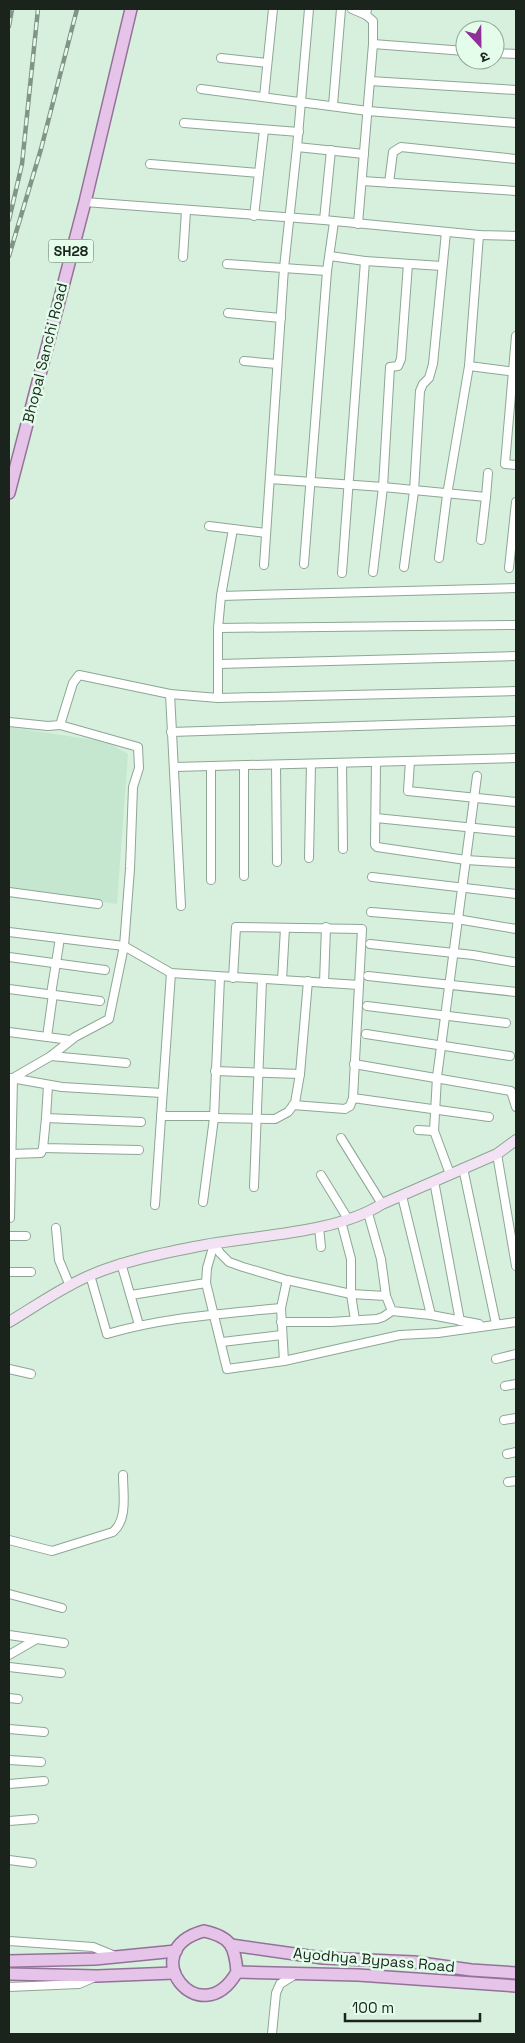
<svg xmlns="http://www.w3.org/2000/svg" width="525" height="2043" font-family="'Space Grotesk','Noto Sans Devanagari',sans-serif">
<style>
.built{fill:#c6e7cf}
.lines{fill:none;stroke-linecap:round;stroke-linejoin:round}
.street-casing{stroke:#8ea694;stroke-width:10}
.secondary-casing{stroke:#8ea694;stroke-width:12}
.primary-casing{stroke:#947298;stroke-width:14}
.street{stroke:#fff;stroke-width:8}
.secondary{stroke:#f3e1f4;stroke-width:10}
.primary{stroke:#e6c4e9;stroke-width:11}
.rail-casing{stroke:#819486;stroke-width:4.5}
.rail{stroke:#e3fdea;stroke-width:2.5;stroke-dasharray:8;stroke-linecap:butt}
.labels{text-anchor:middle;stroke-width:5;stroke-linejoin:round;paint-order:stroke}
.shield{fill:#e3fdea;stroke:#56645a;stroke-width:1}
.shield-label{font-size:14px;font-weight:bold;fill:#1a231c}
.street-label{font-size:15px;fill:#1a231c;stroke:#e3fdea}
</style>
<rect width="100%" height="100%" fill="#d6f0dd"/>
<path class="built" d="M9 727 107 742 128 754 117 904 9 889Z"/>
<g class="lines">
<g class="street-casing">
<g id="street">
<path d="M352 9 366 15"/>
<path d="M373 44 465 51"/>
<path d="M495 53 516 54"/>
<path d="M221 58 267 63"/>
<path d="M370 81 516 90"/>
<path d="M201 89 368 111 516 123"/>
<path d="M264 97 273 9"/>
<path d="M333 105 341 9"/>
<path d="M184 123 299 132"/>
<path d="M297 147 364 154"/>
<path d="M150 164 259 173"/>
<path d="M362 181 516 191"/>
<path d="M389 183 393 152 401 147 516 159"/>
<path d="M85 202 324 220 479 235 516 236"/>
<path d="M254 216 264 130"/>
<path d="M324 220 331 150"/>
<path d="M358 224 373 44V21L366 15 367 9"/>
<path d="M330 256 365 261 442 266"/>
<path d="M183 257 186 211"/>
<path d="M227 264 327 271"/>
<path d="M228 313 281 318"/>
<path d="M516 336 505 464 516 465"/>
<path d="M244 361 277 364"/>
<path d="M469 366 516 372"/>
<path d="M270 479 383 487 486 497 488 473"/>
<path d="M209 526 266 533"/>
<path d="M481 540 486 497"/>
<path d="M439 558 447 495 469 366 479 235"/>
<path d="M304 564 327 271 334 222"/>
<path d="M264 565 284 268 297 147 309 9"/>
<path d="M404 567 414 491 420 391 423 384 429 378 433 364 446 232"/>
<path d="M509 568 516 502"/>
<path d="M373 572 383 487 390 367 398 366 401 359 408 264"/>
<path d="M342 573 365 261"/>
<path d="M221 596 233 529"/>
<path d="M218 628 516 625"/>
<path d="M219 664 516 656"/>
<path d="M170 694 181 906"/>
<path d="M218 698 516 691"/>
<path d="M9 722 48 726 60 725 73 683 79 675 170 694 218 698V628L221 596 516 588"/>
<path d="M171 732 516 721"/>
<path d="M410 761 408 791 516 802"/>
<path d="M376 762 375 845 377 847 466 860 516 863"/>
<path d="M342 763 343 849"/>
<path d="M276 765 277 862"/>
<path d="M211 766V880"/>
<path d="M175 767 516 758"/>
<path d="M376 818 516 832"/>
<path d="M309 858 311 764"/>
<path d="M244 876V766"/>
<path d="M372 877 516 894"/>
<path d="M9 892 98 904"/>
<path d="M371 912 457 919 516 929"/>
<path d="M9 932 124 946 171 973 359 985"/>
<path d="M370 944 473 955 513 962"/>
<path d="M9 957 105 970"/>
<path d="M368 976 516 992"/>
<path d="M233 978 236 927 362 929 353 1098 350 1106 345 1109 293 1105"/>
<path d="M282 980 285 928"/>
<path d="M324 983 326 927"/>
<path d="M9 989 100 1001"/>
<path d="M51 994 60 938"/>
<path d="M367 1006 506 1023"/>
<path d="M9 1032 70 1040"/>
<path d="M366 1034 510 1056"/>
<path d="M47 1037 53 994"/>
<path d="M51 1056 75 1037 109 1019 124 946 130 869 133 787 139 768 138 747 60 725"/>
<path d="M354 1064 511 1091 516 1107"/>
<path d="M215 1071 300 1074"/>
<path d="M11 1078 62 1087 162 1093"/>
<path d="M48 1085 46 1118 141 1122"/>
<path d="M353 1098 489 1117"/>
<path d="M161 1116H214"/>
<path d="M46 1118 43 1148 139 1150"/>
<path d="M214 1118 275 1119 288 1112 295 1103 300 1074 308 981"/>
<path d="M418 1130 434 1131"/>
<path d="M341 1138 382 1204"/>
<path d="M11 1154 41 1153 43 1148"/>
<path d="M497 1154 516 1266"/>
<path d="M463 1168 496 1324"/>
<path d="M450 1174 434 1131 437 1077 477 776"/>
<path d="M321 1175 348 1219"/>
<path d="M434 1181 460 1321"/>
<path d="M254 1187 262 980"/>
<path d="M402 1196 431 1315"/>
<path d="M203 1202 214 1118 220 977"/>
<path d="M155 1205 171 973"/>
<path d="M368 1213 381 1259 386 1296"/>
<path d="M10 1218 13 1078 51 1056 126 1063"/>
<path d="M341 1221 351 1259V1294L355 1320"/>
<path d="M319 1227 321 1247"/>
<path d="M56 1228 59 1260 70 1286"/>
<path d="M9 1236H26"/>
<path d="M214 1244 220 1253 229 1262 243 1267 287 1280 351 1294 386 1296 392 1311 431 1315 479 1324"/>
<path d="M121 1263 139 1325"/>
<path d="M9 1272H31"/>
<path d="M90 1275 107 1334C164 1317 222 1314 281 1308"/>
<path d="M206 1283 227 1369 284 1361 400 1335 438 1333 516 1322"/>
<path d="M131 1295 206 1283 207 1268 214 1244"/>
<path d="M281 1322H331L377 1319 383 1317 392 1311"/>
<path d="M222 1342 282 1335"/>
<path d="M496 1359 516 1354"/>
<path d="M284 1361 281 1308 287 1280"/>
<path d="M9 1369 31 1374"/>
<path d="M505 1386 516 1384"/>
<path d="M504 1420 516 1418"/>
<path d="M507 1454 516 1452"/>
<path d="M508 1482 516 1481"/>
<path d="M9 1540 52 1551 113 1532C128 1519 123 1494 123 1475"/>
<path d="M9 1594 62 1608"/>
<path d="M9 1635 64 1643"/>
<path d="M9 1655 35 1640"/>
<path d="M9 1667 61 1673"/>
<path d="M9 1698 18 1699"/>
<path d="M9 1729 44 1732"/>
<path d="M9 1760 41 1762"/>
<path d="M9 1784 44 1781"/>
<path d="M9 1821 34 1819"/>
<path d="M9 1860 32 1863"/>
<path d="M9 1941 93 1947 115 1956"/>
<path d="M9 1987 79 1984 93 1978"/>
<path d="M272 2034 276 1993 280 1984 296 1974"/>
</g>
</g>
<g class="secondary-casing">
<path id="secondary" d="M9 1322C36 1306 62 1287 91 1275 124 1261 159 1254 194 1247 251 1235 333 1235 382 1204L497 1154 516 1140"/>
</g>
<g class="primary-casing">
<g id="primary">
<path d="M9 493 85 202 131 9"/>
<path d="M204 1931C231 1937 235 1946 237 1972 200 2036 133 1950 204 1931Z"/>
<path d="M231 1945 323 1958 414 1962 471 1970 516 1973"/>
<path d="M9 1961 95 1959 176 1951"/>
<path d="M237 1972 358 1975 516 1986"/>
<path d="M9 1974 97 1976 174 1973"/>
</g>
</g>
<use href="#street" class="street"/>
<use href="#secondary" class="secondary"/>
<use href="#primary" class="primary"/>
<g class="rail-casing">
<g id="rail">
<path d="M9 26 12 9"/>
<path d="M9 220 22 164 38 9"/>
<path d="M9 256 41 149 77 9"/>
</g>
</g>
<use href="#rail" class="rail"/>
</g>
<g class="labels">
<rect class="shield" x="48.5" y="239.5" width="45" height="23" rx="4"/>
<g class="shield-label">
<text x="71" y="256">SH28</text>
</g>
<g class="street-label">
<text transform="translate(45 353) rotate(-76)" y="5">Bhopal Sanchi Road</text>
<text transform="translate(374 1960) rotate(5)" y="5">Ayodhya Bypass Road</text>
</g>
</g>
<rect width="525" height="2043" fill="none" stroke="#1a231c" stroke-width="20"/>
<g transform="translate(480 45) rotate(158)"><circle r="24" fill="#e3fdea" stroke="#93a698"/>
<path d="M0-4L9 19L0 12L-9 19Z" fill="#8f309a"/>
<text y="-8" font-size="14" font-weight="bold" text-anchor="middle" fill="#1a231c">उ</text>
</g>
<path d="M345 2013v8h135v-8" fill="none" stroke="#1a231c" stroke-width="2.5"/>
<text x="352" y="2013" font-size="15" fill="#1a231c" stroke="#e3fdea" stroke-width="4" paint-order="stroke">100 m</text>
</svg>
